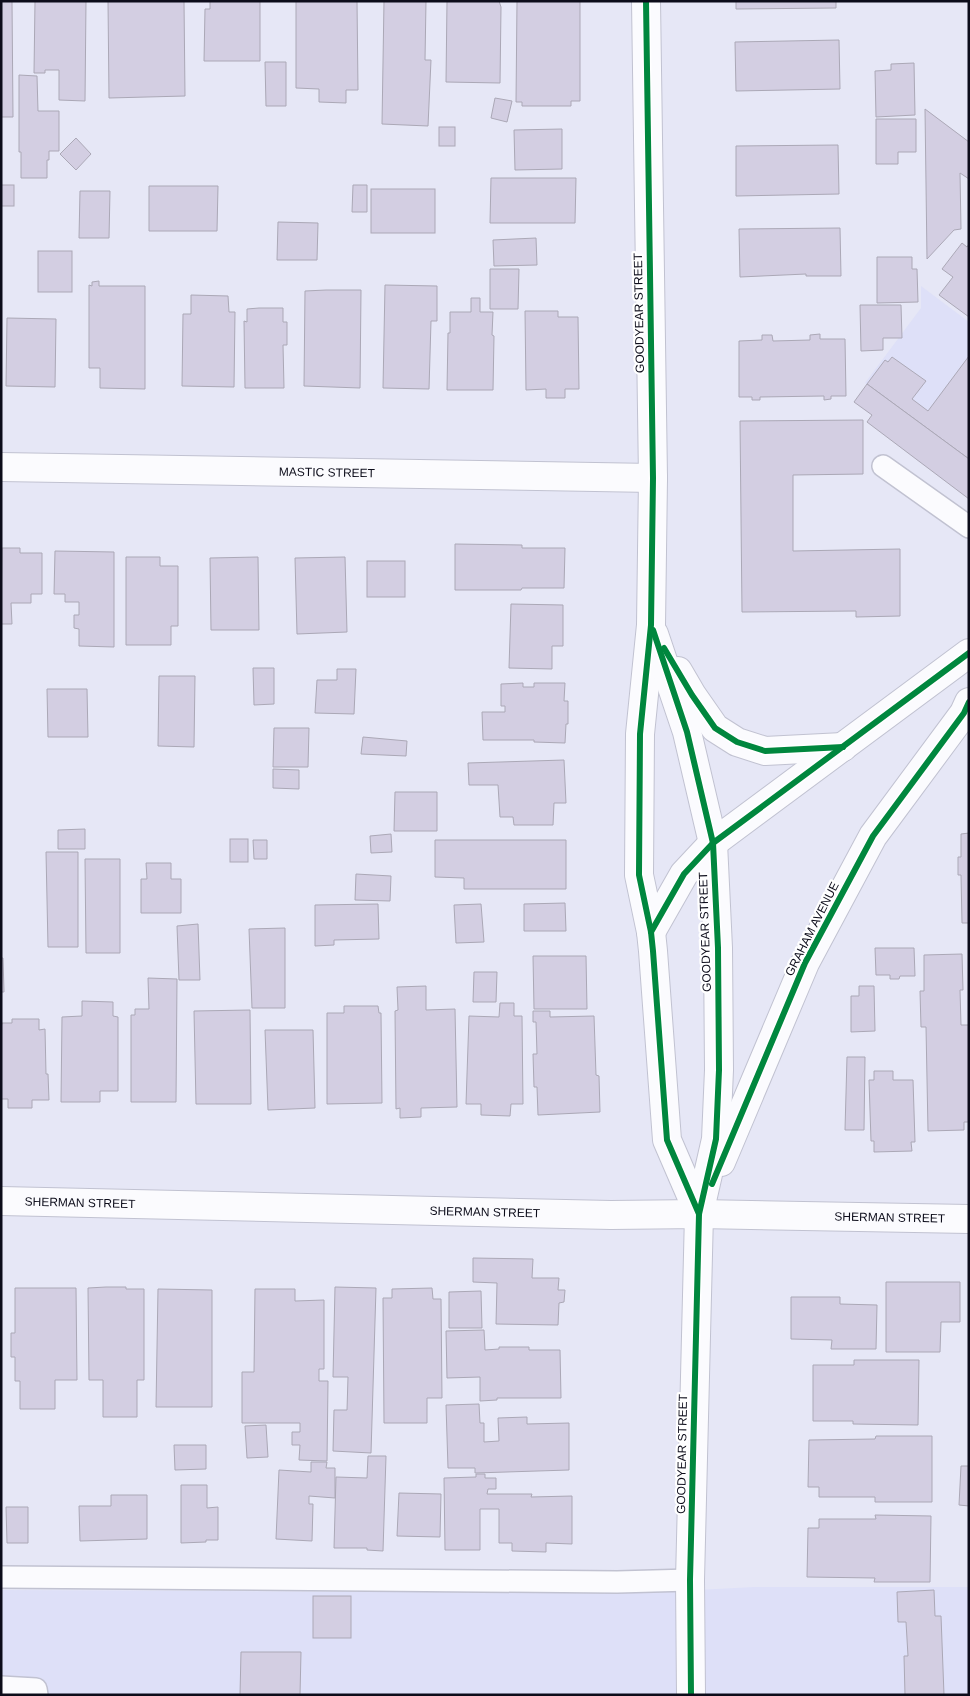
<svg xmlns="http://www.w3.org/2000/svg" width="970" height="1696" font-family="Arial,sans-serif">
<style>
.built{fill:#dee0f8}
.building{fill:#d3cee2;stroke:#aba8b6}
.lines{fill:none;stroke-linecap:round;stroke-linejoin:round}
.lane-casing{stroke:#c1c2d1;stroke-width:24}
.street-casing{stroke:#c1c2d1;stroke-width:30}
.secondary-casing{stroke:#c1c2d1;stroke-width:30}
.lane{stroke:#fbfbfe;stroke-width:21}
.street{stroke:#fbfbfe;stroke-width:28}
.secondary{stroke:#fbfbfe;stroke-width:28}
.cycleway-casing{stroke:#fff;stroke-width:9}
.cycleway{stroke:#00873e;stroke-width:6}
.labels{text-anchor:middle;stroke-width:4.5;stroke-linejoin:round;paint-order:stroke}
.street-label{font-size:12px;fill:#0c0c1a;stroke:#fff}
</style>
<rect width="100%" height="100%" fill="#e6e7f6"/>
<g class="built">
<path d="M921 286 969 322V459L865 383 921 308Z"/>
<path d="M754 1587H969V1695H1V1590L640 1593Z"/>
</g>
<g class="building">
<path d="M1 1H12L13 117H1Z"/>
<path d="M35 1H86L85 101 59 100V70H45V73H34Z"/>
<path d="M108 1H184L185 96 109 98Z"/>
<path d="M210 1H260V61H204L205 9H210Z"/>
<path d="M296 1H357L358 90H346V103L319 102V89L296 88Z"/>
<path d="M384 1H426L425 60H431L428 126 382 124Z"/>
<path d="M447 1H499L501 7 500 83 446 82Z"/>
<path d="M517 1H580V101H571V106H522V102H516Z"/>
<path d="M736 1H836V8L736 9Z"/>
<path d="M839 40 840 89 736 91 735 42Z"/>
<path d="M265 62H286V106H266Z"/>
<path d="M914 63 915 115 876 117 875 71 891 70V64Z"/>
<path d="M19 75 37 76 38 111H59V151H49V160H47V178H21V152H19Z"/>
<path d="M495 98 512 101 507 122 491 118Z"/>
<path d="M925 109 969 142V179L960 173 961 229 954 230 927 259Z"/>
<path d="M876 119H916V152H898V164H876Z"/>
<rect x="439" y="127" width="16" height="19"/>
<path d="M562 129V169L515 170 514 130Z"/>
<path d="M76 138 91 154 76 170 60 154Z"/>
<path d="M838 145 839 194 736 196V146Z"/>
<path d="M491 178H576L575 223H490Z"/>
<rect x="1" y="185" width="13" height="21"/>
<path d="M353 185H367V212H352Z"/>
<path d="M149 186H218L217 231H149Z"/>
<rect x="371" y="189" width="64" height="44"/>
<path d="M80 191H110L109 238H79Z"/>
<path d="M278 222 318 223 317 260H277Z"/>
<path d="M840 228 841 276H806V274L740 277 739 229Z"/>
<path d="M536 238 537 265 494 266 493 240Z"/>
<path d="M962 243 967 247 969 244V317L939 295 953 277 942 269Z"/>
<rect x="38" y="251" width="34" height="41"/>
<path d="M877 257H912V269H917L918 302 877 303Z"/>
<path d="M490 269H519L518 309H490Z"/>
<path d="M99 281V286H145V389L100 388V368H89V285L92 286V282Z"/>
<path d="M385 285 437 286V321H431L429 389 383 388Z"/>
<path d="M326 290H361L360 388 304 386 305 291Z"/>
<path d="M191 295 228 296 229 312H235L234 387 182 386 183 314H191Z"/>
<path d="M471 298H480V312H493L492 335 494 336 493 390H447L448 333H450V312H471Z"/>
<path d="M860 305H901L902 338H883V350L861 351Z"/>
<path d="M259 308H283V322H287V345H283L284 388H245L244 321 247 322V309Z"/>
<path d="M525 311H558V317H578L579 389H565V398H546V389L526 390Z"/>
<path d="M7 318 56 319 55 387 6 386Z"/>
<path d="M820 334V339H845L846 396H831V399L824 400V396L760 397V400H752V397H739V341L762 340V335H772L773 341 810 340V335Z"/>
<path d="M969 356V459L867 384 885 360 888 362 892 357 926 381 912 399 928 411Z"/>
<path d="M867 384 969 459V499L867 422 872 415 854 402Z"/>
<path d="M863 420V474L793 475V551L900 549V616L856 617V611L742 612 740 421Z"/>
<path d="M455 544 522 545V548H565L564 588H522L521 590H455Z"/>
<path d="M2 548H20V553H42V594H31V603H11L12 624H1Z"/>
<path d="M55 551 114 552V647L79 646V629L74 628V615H79V602H65V594H54Z"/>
<path d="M126 557H160V566H178V626H171V645H126Z"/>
<path d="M258 557 259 630H211L210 558Z"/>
<path d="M345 557 347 632 297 634 295 558Z"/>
<rect x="367" y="561" width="38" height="36"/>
<path d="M511 604 563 605V646H552V669L509 668Z"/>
<path d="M253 668H274V704L254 705Z"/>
<path d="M337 669H356L354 714 315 713 317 680H337Z"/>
<path d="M159 676H195L194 747 158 746Z"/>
<path d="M523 683V687H534V683H565L564 701H568V724H566L565 743 534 742V740H483L482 712H505V706H501V684Z"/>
<path d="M47 689H87L88 737H48Z"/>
<path d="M274 728H309L308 767H273Z"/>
<path d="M363 737 407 741 406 756 361 754Z"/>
<path d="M564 760 566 803H554L553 825H514L513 817H500L498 785H469L468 763Z"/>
<path d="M273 769 299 770V789L273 788Z"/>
<path d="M395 792H437V831H394Z"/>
<path d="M85 829V849H58V830Z"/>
<path d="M969 833V923H962L961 875H958V857H961V834Z"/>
<path d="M391 834 392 852 371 853 370 836Z"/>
<rect x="230" y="839" width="18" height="23"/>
<path d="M253 840H267V859H254Z"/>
<path d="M435 840H566V889H464V878L435 877Z"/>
<path d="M46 852H78V947H48Z"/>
<path d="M85 859H120V953H86Z"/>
<path d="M146 863H171V879H181V913H141V879H147Z"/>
<path d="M356 874 391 876 390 901 355 900Z"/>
<path d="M565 903 566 931H524V904Z"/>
<path d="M378 904 379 939 334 940V945L315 946V905Z"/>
<path d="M481 904 484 942 456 943 454 905Z"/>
<path d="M198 924 200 980H179L177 926Z"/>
<path d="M285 928V1008H252L249 929Z"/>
<path d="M875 948H914L915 976H900L899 979H890V975H876Z"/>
<path d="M962 954 963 990H960L961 1025H969V1122H964V1130L928 1131 926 1027H921L920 991H924V955Z"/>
<path d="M533 956H586L587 1009H534Z"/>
<path d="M1 958H3L4 992H1Z"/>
<path d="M474 972H497L496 1002H473Z"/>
<path d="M148 978 177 979 176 1102H131V1015H135V1009H149Z"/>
<path d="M426 986V1010L455 1009 457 1107 421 1108V1117L400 1118V1108L396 1109 395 1011 398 1010 397 987Z"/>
<path d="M859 986H874L875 1031 851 1032V996H859Z"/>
<path d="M82 1001 113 1002V1016L118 1017V1091H100V1102H61L62 1017 82 1016Z"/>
<path d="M500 1003H514V1016H522L523 1104H511L510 1116 481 1115V1104H466L469 1016 499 1017Z"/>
<path d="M344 1006H378L379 1013H381L382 1103 327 1104V1013H344Z"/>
<path d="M250 1010 251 1104H196L194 1011Z"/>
<path d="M533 1011H550V1017L594 1016 596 1075 599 1076 600 1112 538 1115 537 1087H534L533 1054H537L536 1022H533Z"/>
<path d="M12 1019H39V1030L45 1029 46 1074H48L49 1100H32V1108H8V1099H1V1028L2 1023H12Z"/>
<path d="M265 1030H313L315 1108 268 1110Z"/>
<path d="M847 1057H865L864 1130H845Z"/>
<path d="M874 1071H893V1080H913L915 1142H911L912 1151 874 1152V1141H871L869 1080H874Z"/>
<path d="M473 1258 533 1259 532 1278H559L558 1290H565L564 1302 559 1303 558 1325 496 1324 497 1283 473 1282Z"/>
<path d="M886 1282H960V1322H941L940 1352H886Z"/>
<path d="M106 1287H126V1289H144V1380H137V1417H103V1380H89L88 1288Z"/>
<path d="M335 1287 376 1288 371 1453 333 1451 334 1410H347L348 1377H333Z"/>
<path d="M15 1288H76L77 1380H55V1409H20V1381H15V1357H11V1333H15Z"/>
<path d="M432 1288 433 1299H441L442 1398H427V1423H384L383 1298H392V1289Z"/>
<path d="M158 1289 212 1290V1407H156Z"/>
<path d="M255 1289H295V1301L324 1300V1369H319V1381H328L327 1461 299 1460 300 1445H292V1432H300V1423H242V1372H254Z"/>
<path d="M481 1291 482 1328H449V1292Z"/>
<path d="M791 1297H840V1304L877 1305 876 1349H831L832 1340 791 1339Z"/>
<path d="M484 1330 485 1350 499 1349V1347H529V1350H560L561 1398H497V1400L480 1401V1377L447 1378 446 1331Z"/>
<path d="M854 1360H919L918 1425 853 1424V1421H813V1365H854Z"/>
<path d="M479 1404 480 1423H484V1442L499 1441 498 1418 527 1417V1424L569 1423V1470L475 1473V1468H448L446 1405Z"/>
<path d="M266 1425 268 1457 247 1458 245 1426Z"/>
<path d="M876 1436H932V1502H875V1497H819V1487H808L809 1440 875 1439Z"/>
<path d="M174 1445H206V1469L175 1470Z"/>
<path d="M368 1456H386L383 1551 367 1550V1548H334L336 1477 367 1478Z"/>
<path d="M311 1462H327L326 1468H335V1498L309 1496V1504H313L312 1541 276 1539 279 1470 311 1472Z"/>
<path d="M961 1466H969V1506L959 1505Z"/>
<path d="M476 1474H485V1478H496V1489H488L487 1494H532L531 1497 572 1496V1544L546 1543V1552L512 1551V1543H499V1509H480V1550H445L444 1478 476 1477Z"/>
<path d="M181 1485H207V1508L218 1507V1540H206V1542L181 1543Z"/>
<path d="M399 1493 441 1494 440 1537 397 1536Z"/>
<path d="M111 1495H147V1539L80 1541 79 1506H111Z"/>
<path d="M6 1507H28V1543H7Z"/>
<path d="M875 1515 931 1516 930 1582H874L875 1578 807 1577 808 1528H819V1519H876Z"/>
<path d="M934 1590 935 1616H941L944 1695H905L904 1656H908L906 1622H898L897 1592Z"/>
<rect x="313" y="1596" width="38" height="42"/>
<path d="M241 1652H301L300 1695H240Z"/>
</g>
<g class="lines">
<g class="lane-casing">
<g id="lane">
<path d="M883 466 969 527"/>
<path d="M1 1577 617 1582 690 1580"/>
<path d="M1 1687 36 1689 37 1695"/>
</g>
</g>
<g class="street-casing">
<g id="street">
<path id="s1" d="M1 467 653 478"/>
<path id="s2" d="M1 1201 611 1215 699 1214 969 1219"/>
</g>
</g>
<g class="secondary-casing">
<g id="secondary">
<path d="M646 1 653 478 651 625 640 734 639 875 651 932 653 951 667 1140 699 1214"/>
<path d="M654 634 687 732 713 843 718 948 719 1070 716 1139 699 1214 690 1580 691 1695"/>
<path d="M678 671 692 695 715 728 737 742 765 751 843 747"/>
<path d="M651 932 684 874 713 843 969 653"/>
<path d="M721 1162 805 963 873 836 964 713 969 702"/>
</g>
</g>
<use href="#lane" class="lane"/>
<use href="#street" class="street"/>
<use href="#secondary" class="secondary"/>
<g class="cycleway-casing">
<g id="cycleway">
<path d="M646 1 653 478 651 625 640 734 639 875 651 932 653 951 667 1140 699 1214"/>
<path d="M653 630 687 732 713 843 718 948 719 1070 716 1139 699 1214 690 1580 691 1695"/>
<path d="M664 648 692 695 715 728 737 742 765 751 843 747"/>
<path d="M651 932 684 874 713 843 969 653"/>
<path d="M712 1184 805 963 873 836 964 713 969 702"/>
</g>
</g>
<use href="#cycleway" class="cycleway"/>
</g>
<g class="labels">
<g class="street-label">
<text transform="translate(639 313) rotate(-91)" y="4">GOODYEAR STREET</text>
<text dy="4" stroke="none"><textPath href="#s1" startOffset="326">MASTIC STREET</textPath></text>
<text transform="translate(812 929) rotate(-63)" y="4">GRAHAM AVENUE</text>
<text transform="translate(705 932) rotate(-92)" y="4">GOODYEAR STREET</text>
<text dy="4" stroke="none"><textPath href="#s2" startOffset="79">SHERMAN STREET</textPath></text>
<text dy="4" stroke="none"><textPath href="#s2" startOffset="484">SHERMAN STREET</textPath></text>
<text dy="4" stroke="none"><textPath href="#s2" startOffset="889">SHERMAN STREET</textPath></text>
<text transform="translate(682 1454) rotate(-89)" y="4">GOODYEAR STREET</text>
</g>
</g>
<rect width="970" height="1696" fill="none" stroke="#0c0c1a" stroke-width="5"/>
</svg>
